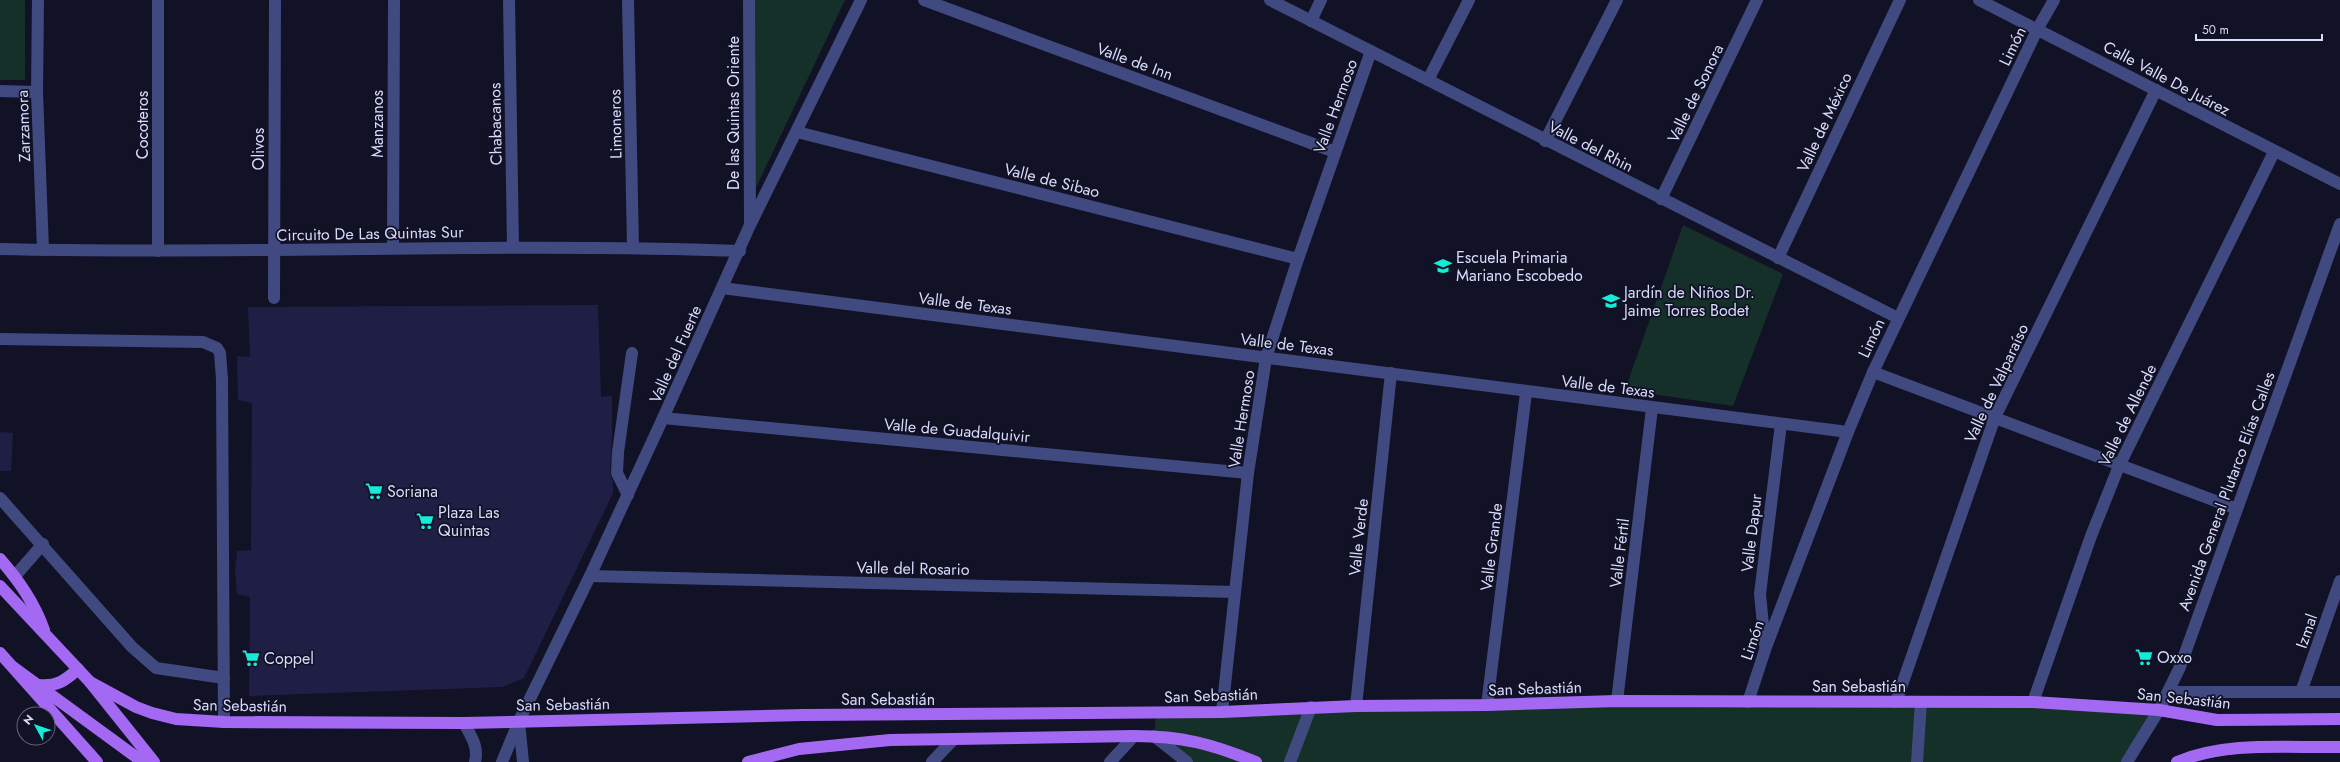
<svg xmlns="http://www.w3.org/2000/svg" width="2340" height="762" font-family="Jost,sans-serif">
<style>
.park{fill:#152f29}
.building{fill:#1f1f45}
.lines{fill:none;stroke-linecap:round;stroke-linejoin:round}
.minor{stroke:#404a80;stroke-width:12}
.major{stroke:#a469f2;stroke-width:12}
.labels{text-anchor:middle;stroke-width:3.5;stroke-linejoin:round;paint-order:stroke}
.street-label{font-size:16px;fill:#d9dbfc;stroke:#111225}
.poi-label{font-size:16px;fill:#d9dbfc;stroke:#111225;text-anchor:start}
</style>
<rect width="100%" height="100%" fill="#111225"/>
<g class="park">
<rect x="0" y="0" width="25" height="80"/>
<path d="M755 0H845L753 194Z"/>
<path d="M1683 225 1783 274 1733 406 1625 390Z"/>
<path d="M1748 702 2159 710 2127 762H1187L1154 736 1156 713Z"/>
</g>
<g class="building">
<path d="M598 305 601 397 612 396V438L610 473 613 481V493L524 678 502 687 249 696 250 597 237 594 235 571 237 551 251 550 252 403 238 400 237 356 250 357 248 307Z"/>
<path d="M0 432 13 433 11 471H0Z"/>
</g>
<g class="lines">
<g class="minor">
<path d="M38 0 37 92 43 250"/>
<path d="M509 0 513 247"/>
<path d="M628 0 633 247"/>
<path d="M749 0 750 223"/>
<path d="M924 0 1335 152"/>
<path d="M1270 0 1898 318"/>
<path d="M1979 0 2340 184"/>
<path d="M1311 21 1321 0"/>
<path d="M1428 80 1469 0"/>
<path d="M0 91 37 92"/>
<path d="M797 132 1298 259"/>
<path d="M1545 141 1617 0"/>
<path d="M1661 199 1757 0"/>
<path d="M393 247 394 0"/>
<path d="M0 249C247 255 493 242 740 251"/>
<path d="M158 251V0"/>
<path d="M1778 258 1900 0"/>
<path d="M722 288 1848 432"/>
<path d="M274 298 275 0"/>
<path d="M0 339 203 342 217 348 220 353 222 379 224 722"/>
<path d="M1873 372 2237 509"/>
<path d="M663 418 1248 473"/>
<path d="M628 495 617 473 618 452 632 353"/>
<path d="M0 498 132 647 156 668 224 678"/>
<path d="M15 576 43 544"/>
<path d="M590 576 1234 592"/>
<path d="M1765 645 1760 594 1781 424"/>
<path d="M2169 692H2340"/>
<path d="M2301 692 2340 581"/>
<path d="M1617 701 1652 408"/>
<path d="M1748 702 1766 647 1848 432 1873 372 2038 28 2054 0"/>
<path d="M1896 702 1995 417 2156 90"/>
<path d="M2033 702 2091 536 2119 466 2274 152"/>
<path d="M1487 705 1526 393"/>
<path d="M1356 706 1391 373"/>
<path d="M1222 712 1248 473 1266 358 1298 259 1371 51"/>
<path d="M519 722 523 762"/>
<path d="M464 723C471 736 479 747 475 762"/>
<path d="M1154 736 1187 762"/>
<path d="M502 762 519 721 590 576 663 418 750 225 861 0"/>
<path d="M932 762 952 741"/>
<path d="M1110 762 1134 736"/>
<path d="M1290 762 1311 707"/>
<path d="M1917 762 1921 702"/>
<path d="M2127 762 2159 710 2180 667 2340 224"/>
</g>
<g class="major">
<path d="M0 559C19 581 34 602 44 630"/>
<path d="M0 586 90 682 154 762"/>
<path d="M0 653 97 762"/>
<path d="M13 667 143 762"/>
<path d="M90 682 136 707 152 713 176 719 224 722 464 723 803 715 1222 712 1356 706 1487 705 1617 701 2033 702 2159 710 2217 720 2340 719"/>
<path d="M38 685C56 687 65 681 78 669"/>
<path d="M748 762 799 749 890 740 1134 736C1182 736 1212 744 1256 762"/>
<path d="M2177 762C2227 741 2287 748 2340 747"/>
</g>
</g>
<defs>
<g id="school-bare" transform="scale(1.38)"><path d="M0-5L7-2L0 1L-7-2ZM-4 1L0 2.5L4 1V4Q0 6-4 4Z" fill="#15ebd7" stroke="#111225" stroke-width="2.5" paint-order="stroke"/></g>
<g id="supermarket-bare" transform="scale(1.38)"><path d="M-6-5.5h2.5l.6 2H6L4.5 2H-2.5L-4.4-4H-6ZM-1.5 3.2a1.3 1.3 0 1 0 .1 0ZM3 3.2a1.3 1.3 0 1 0 .1 0Z" fill="#15ebd7" stroke="#111225" stroke-width="2.5" paint-order="stroke"/></g>
</defs>
<g fill-rule="evenodd">
<use href="#school-bare" x="1443" y="266"/>
<use href="#school-bare" x="1611" y="301"/>
<use href="#supermarket-bare" x="374" y="491"/>
<use href="#supermarket-bare" x="425" y="521"/>
<use href="#supermarket-bare" x="2144" y="657"/>
<use href="#supermarket-bare" x="251" y="658"/>
</g>
<g class="labels">
<g class="street-label">
<text transform="translate(2012 46) rotate(-64)" y="6">Limón</text>
<text transform="translate(1135 61) rotate(20)" y="6">Valle de Inn</text>
<text transform="translate(2167 78) rotate(28)" y="6">Calle Valle De Juárez</text>
<text transform="translate(1695 93) rotate(-64)" y="6">Valle de Sonora</text>
<text transform="translate(1335 106) rotate(-70)" y="6">Valle Hermoso</text>
<text transform="translate(733 113) rotate(-90)" y="6">De las Quintas Oriente</text>
<text transform="translate(1824 122) rotate(-65)" y="6">Valle de México</text>
<text transform="translate(377 124) rotate(-90)" y="6">Manzanos</text>
<text transform="translate(495 124) rotate(-91)" y="6">Chabacanos</text>
<text transform="translate(615 124) rotate(-91)" y="6">Limoneros</text>
<text transform="translate(142 125) rotate(-90)" y="6">Cocoteros</text>
<text transform="translate(23 126) rotate(-92)" y="6">Zarzamora</text>
<text transform="translate(1591 146) rotate(27)" y="6">Valle del Rhin</text>
<text transform="translate(258 149) rotate(-90)" y="6">Olivos</text>
<text transform="translate(1052 180) rotate(14)" y="6">Valle de Sibao</text>
<text transform="translate(370 233) rotate(-1)" y="6">Circuito De Las Quintas Sur</text>
<text transform="translate(965 303) rotate(7)" y="6">Valle de Texas</text>
<text transform="translate(1871 338) rotate(-65)" y="6">Limón</text>
<text transform="translate(1287 344) rotate(7)" y="6">Valle de Texas</text>
<text transform="translate(675 354) rotate(-66)" y="6">Valle del Fuerte</text>
<text transform="translate(1996 383) rotate(-65)" y="6">Valle de Valparaíso</text>
<text transform="translate(1608 386) rotate(7)" y="6">Valle de Texas</text>
<text transform="translate(2127 415) rotate(-64)" y="6">Valle de Allende</text>
<text transform="translate(1241 419) rotate(-81)" y="6">Valle Hermoso</text>
<text transform="translate(957 430) rotate(5)" y="6">Valle de Guadalquivir</text>
<text transform="translate(2226 491) rotate(-70)" y="6">Avenida General Plutarco Elías Calles</text>
<text transform="translate(1751 533) rotate(-83)" y="6">Valle Dapur</text>
<text transform="translate(1358 537) rotate(-84)" y="6">Valle Verde</text>
<text transform="translate(1491 547) rotate(-83)" y="6">Valle Grande</text>
<text transform="translate(1619 553) rotate(-83)" y="6">Valle Fértil</text>
<text transform="translate(913 568) rotate(1)" y="6">Valle del Rosario</text>
<text transform="translate(2306 631) rotate(-71)" y="6">Izmal</text>
<text transform="translate(1752 640) rotate(-71)" y="6">Limón</text>
<text x="1859" y="692">San Sebastián</text>
<text transform="translate(1535 688) rotate(-2)" y="6">San Sebastián</text>
<text transform="translate(1211 695) rotate(-2)" y="6">San Sebastián</text>
<text transform="translate(2184 698) rotate(6)" y="6">San Sebastián</text>
<text x="888" y="705">San Sebastián</text>
<text transform="translate(563 704) rotate(-1)" y="6">San Sebastián</text>
<text transform="translate(240 705) rotate(1)" y="6">San Sebastián</text>
</g>
<g class="poi-label">
<text x="1456" y="263">Escuela Primaria<tspan x="1456" dy="18">Mariano Escobedo</tspan></text>
<text x="1624" y="298">Jardín de Niños Dr.<tspan x="1624" dy="18">Jaime Torres Bodet</tspan></text>
<text x="387" y="497">Soriana</text>
<text x="438" y="518">Plaza Las<tspan x="438" dy="18">Quintas</tspan></text>
<text x="2157" y="663">Oxxo</text>
<text x="264" y="664">Coppel</text>
</g>
</g>
<g transform="translate(36 726) rotate(310)"><circle r="19" fill="#111225" stroke="#61627b"/>
<path d="M0-3L7 15L0 10L-7 15Z" fill="#15ebd7"/>
<text y="-6" font-size="11" font-weight="bold" text-anchor="middle" fill="#d9dbfc">N</text>
</g>
<path d="M2196 34v6h126v-6" fill="none" stroke="#d9dbfc" stroke-width="2"/>
<text x="2202" y="34" font-size="12" fill="#d9dbfc" stroke="#111225" stroke-width="3" paint-order="stroke">50 m</text>
</svg>
